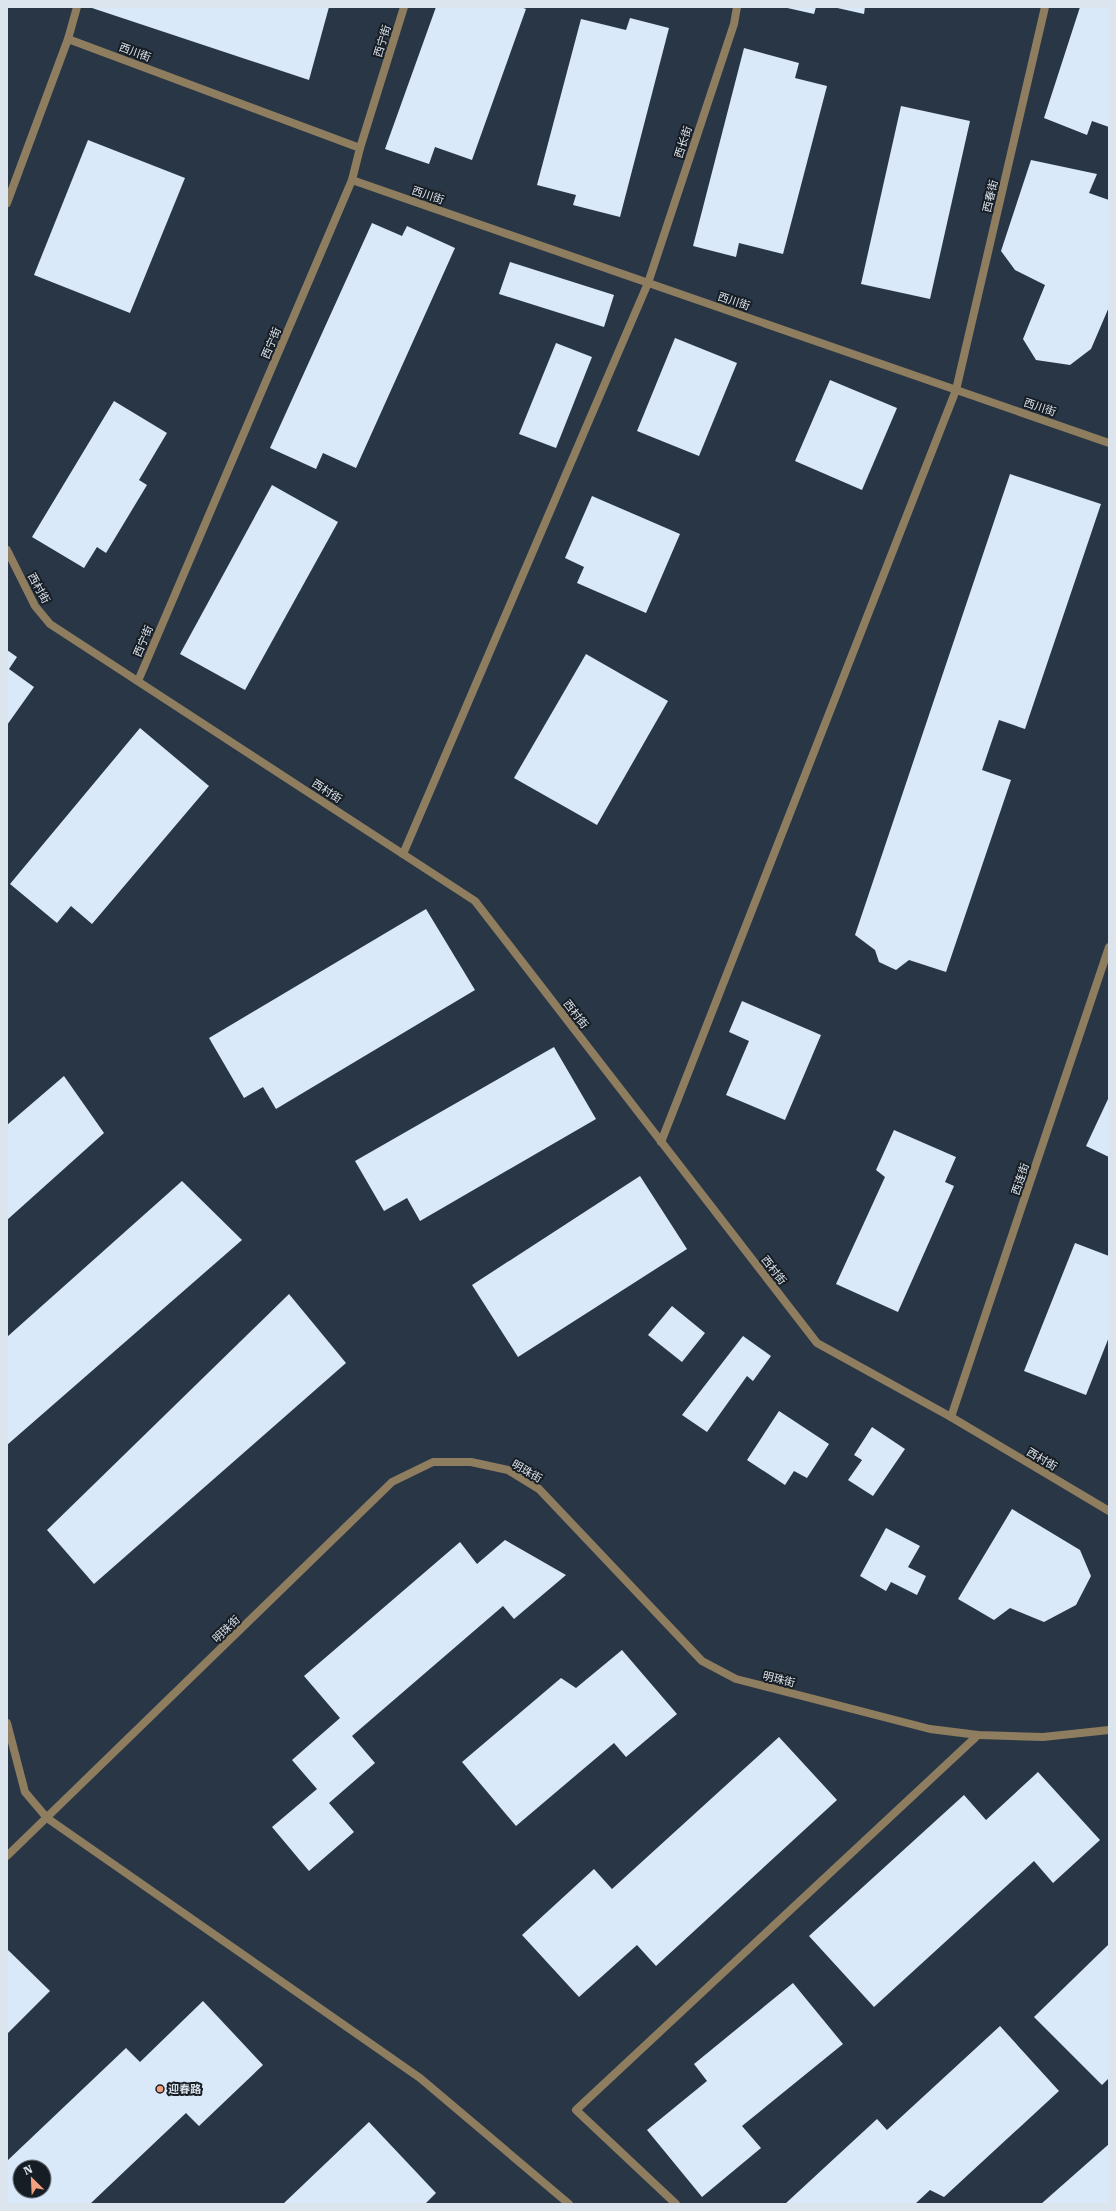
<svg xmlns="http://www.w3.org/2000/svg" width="1116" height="2211" font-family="'Roboto Serif','Noto Sans SC',serif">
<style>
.building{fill:#d9e9fa;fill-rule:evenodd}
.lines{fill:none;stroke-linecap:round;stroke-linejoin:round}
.service{stroke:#8f7d5f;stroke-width:8}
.minor{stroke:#8f7d5f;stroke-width:8}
.poi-dot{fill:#f2a080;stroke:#171d24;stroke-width:1.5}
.labels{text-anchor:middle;stroke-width:4;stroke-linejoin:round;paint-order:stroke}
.street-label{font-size:11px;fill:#dce4ed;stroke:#171d24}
.poi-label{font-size:11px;font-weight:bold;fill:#dce4ed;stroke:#171d24;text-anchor:start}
</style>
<rect width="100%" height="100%" fill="#293645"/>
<g class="building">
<path d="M89 7H329L309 80Z"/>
<path d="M436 7H521L526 9 472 160 435 147 429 164 385 149Z"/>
<path d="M783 7H816L814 14Z"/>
<path d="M833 7H865L864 14Z"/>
<path d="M1080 7H1109V127L1092 121 1087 135 1044 118Z"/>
<path d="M630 18 669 28 620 217 573 205 576 195 537 185 581 19 626 30Z"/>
<path d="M744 48 799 63 795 78 827 86 783 254 739 243 736 257 693 246Z"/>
<path d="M901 106 970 121 930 299 861 284Z"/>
<path d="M88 140 185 178 130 313 34 275Z"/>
<path d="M1031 160 1097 174 1089 193 1109 200V307L1091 349 1070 365 1036 360 1023 339 1045 285 1015 270 1001 251Z"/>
<path d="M372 223 402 236 407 226 455 248 356 468 323 453 316 469 270 448Z"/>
<path d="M510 262 614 295 604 327 499 294Z"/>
<path d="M675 338 737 363 699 456 637 431Z"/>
<path d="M556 343 592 357 556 448 519 434Z"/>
<path d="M830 380 897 408 862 490 795 461Z"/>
<path d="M114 401 167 433 139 480 147 485 106 553 97 547 84 568 32 537Z"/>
<path d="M1010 474 1101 504 1025 729 999 720 982 770 1011 780 946 972 909 960 896 970 879 962 875 950 855 935Z"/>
<path d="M272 485 338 522 245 690 180 654Z"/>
<path d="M592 496 680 534 646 613 577 583 584 567 565 558Z"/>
<path d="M7 650 17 657 9 669 34 687 7 725Z"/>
<path d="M586 654 668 701 597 825 514 778Z"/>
<path d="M140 728 209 786 92 924 71 906 57 923 10 884Z"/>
<path d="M426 909 475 990 276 1109 263 1087 244 1098 209 1038Z"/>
<path d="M742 1001 821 1035 785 1120 726 1095 749 1041 729 1032Z"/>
<path d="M554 1047 596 1119 420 1221 407 1198 384 1211 355 1161Z"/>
<path d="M64 1076 104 1133 7 1220V1125Z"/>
<path d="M1109 1097V1157L1086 1146Z"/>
<path d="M894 1130 956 1157 945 1182 954 1186 898 1312 836 1284 885 1177 876 1170Z"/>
<path d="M640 1176 687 1249 518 1357 472 1285Z"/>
<path d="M182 1181 242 1240 7 1445V1337Z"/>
<path d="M1075 1243 1109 1256V1337L1086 1395 1024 1371Z"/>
<path d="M289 1294 346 1363 94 1584 47 1530Z"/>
<path d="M672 1306 705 1333 682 1362 648 1335Z"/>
<path d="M743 1336 771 1356 753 1381 747 1376 707 1432 682 1415Z"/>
<path d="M779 1411 829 1444 807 1478 794 1471 785 1485 747 1460Z"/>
<path d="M872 1427 905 1449 873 1496 848 1480 862 1460 854 1455Z"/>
<path d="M1012 1509 1080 1550 1091 1576 1076 1605 1044 1622 1010 1608 994 1620 958 1599Z"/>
<path d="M886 1528 920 1546 908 1567 926 1576 917 1595 891 1582 886 1591 860 1576Z"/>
<path d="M505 1540 566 1575 514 1619 503 1606 352 1736 375 1763 329 1803 354 1832 309 1871 272 1827 317 1789 292 1760 340 1718 304 1676 460 1542 477 1564Z"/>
<path d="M622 1650 677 1714 626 1757 614 1743 516 1826 462 1762 561 1678 576 1688Z"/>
<path d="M779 1737 837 1800 656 1966 637 1945 579 1997 522 1935 594 1869 612 1889Z"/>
<path d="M1038 1772 1100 1840 1053 1883 1034 1861 874 2007 809 1936 964 1795 986 1820Z"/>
<path d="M1109 1944V2078L1102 2085 1034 2017Z"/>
<path d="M7 1949 50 1991 7 2034Z"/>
<path d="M793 1983 843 2044 742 2126 761 2148 702 2197 647 2130 707 2081 694 2064Z"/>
<path d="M203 2001 263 2065 199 2126 186 2113 90 2204H7V2161L126 2048 140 2062ZM20 2167H44V2191H20Z"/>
<path d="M1000 2026 1059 2091 944 2197 930 2190 915 2204H785L877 2119 887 2130Z"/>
<path d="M369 2122 436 2193 425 2204H283Z"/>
<path d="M1109 2144V2204H1041Z"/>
</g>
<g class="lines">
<path class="service" d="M68 39 77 7"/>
<g class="minor">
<path d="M352 180 1109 443"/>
<path d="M7 203 68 39 360 148"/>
<path d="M7 550 35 606 50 624 475 901 817 1343 951 1417 1109 1511"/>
<path d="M138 681 352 180 360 148 404 7"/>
<path d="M403 854 648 283 734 24 737 7"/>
<path d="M661 1142 956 390 1045 7"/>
<path d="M951 1417 1109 947"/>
<path d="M7 1723 25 1792 47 1818 420 2078 569 2204"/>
<path d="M7 1856 392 1482 433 1462H471L508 1470 539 1489 702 1661 736 1679 930 1729 978 1735 1043 1737 1109 1730"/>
<path d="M676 2204 576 2110 978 1735"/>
</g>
</g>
<circle class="poi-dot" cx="160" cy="2089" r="4"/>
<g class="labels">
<g class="street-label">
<text transform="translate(382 41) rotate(-73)" y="4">西宁街</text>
<text transform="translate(135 52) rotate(20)" y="4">西川街</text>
<text transform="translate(683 142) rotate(-72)" y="4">西长街</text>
<text transform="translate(428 195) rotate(19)" y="4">西川街</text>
<text transform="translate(990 196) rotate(-77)" y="4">西春街</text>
<text transform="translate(734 301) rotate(19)" y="4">西川街</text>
<text transform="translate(271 343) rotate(-67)" y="4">西宁街</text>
<text transform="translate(1040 407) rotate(19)" y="4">西川街</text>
<text transform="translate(39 588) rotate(61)" y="4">西村街</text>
<text transform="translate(143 641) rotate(-67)" y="4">西宁街</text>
<text transform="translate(327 791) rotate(33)" y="4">西村街</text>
<text transform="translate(576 1014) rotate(52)" y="4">西村街</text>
<text transform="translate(1020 1179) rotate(-71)" y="4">西连街</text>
<text transform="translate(774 1270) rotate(52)" y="4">西村街</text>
<text transform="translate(1042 1459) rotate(31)" y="4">西村街</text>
<text transform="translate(527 1471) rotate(30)" y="4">明珠街</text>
<text transform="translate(226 1629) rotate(-44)" y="4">明珠街</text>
<text transform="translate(779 1679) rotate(14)" y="4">明珠街</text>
</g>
<g class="poi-label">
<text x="168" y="2093">迎春路</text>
</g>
</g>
<rect width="1116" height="2211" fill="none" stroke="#dce4ed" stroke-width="16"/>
<g transform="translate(32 2179) rotate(336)"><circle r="19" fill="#171d24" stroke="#666d74"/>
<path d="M0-3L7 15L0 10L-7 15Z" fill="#f2a080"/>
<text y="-6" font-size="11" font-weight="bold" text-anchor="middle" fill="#dce4ed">N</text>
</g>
</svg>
